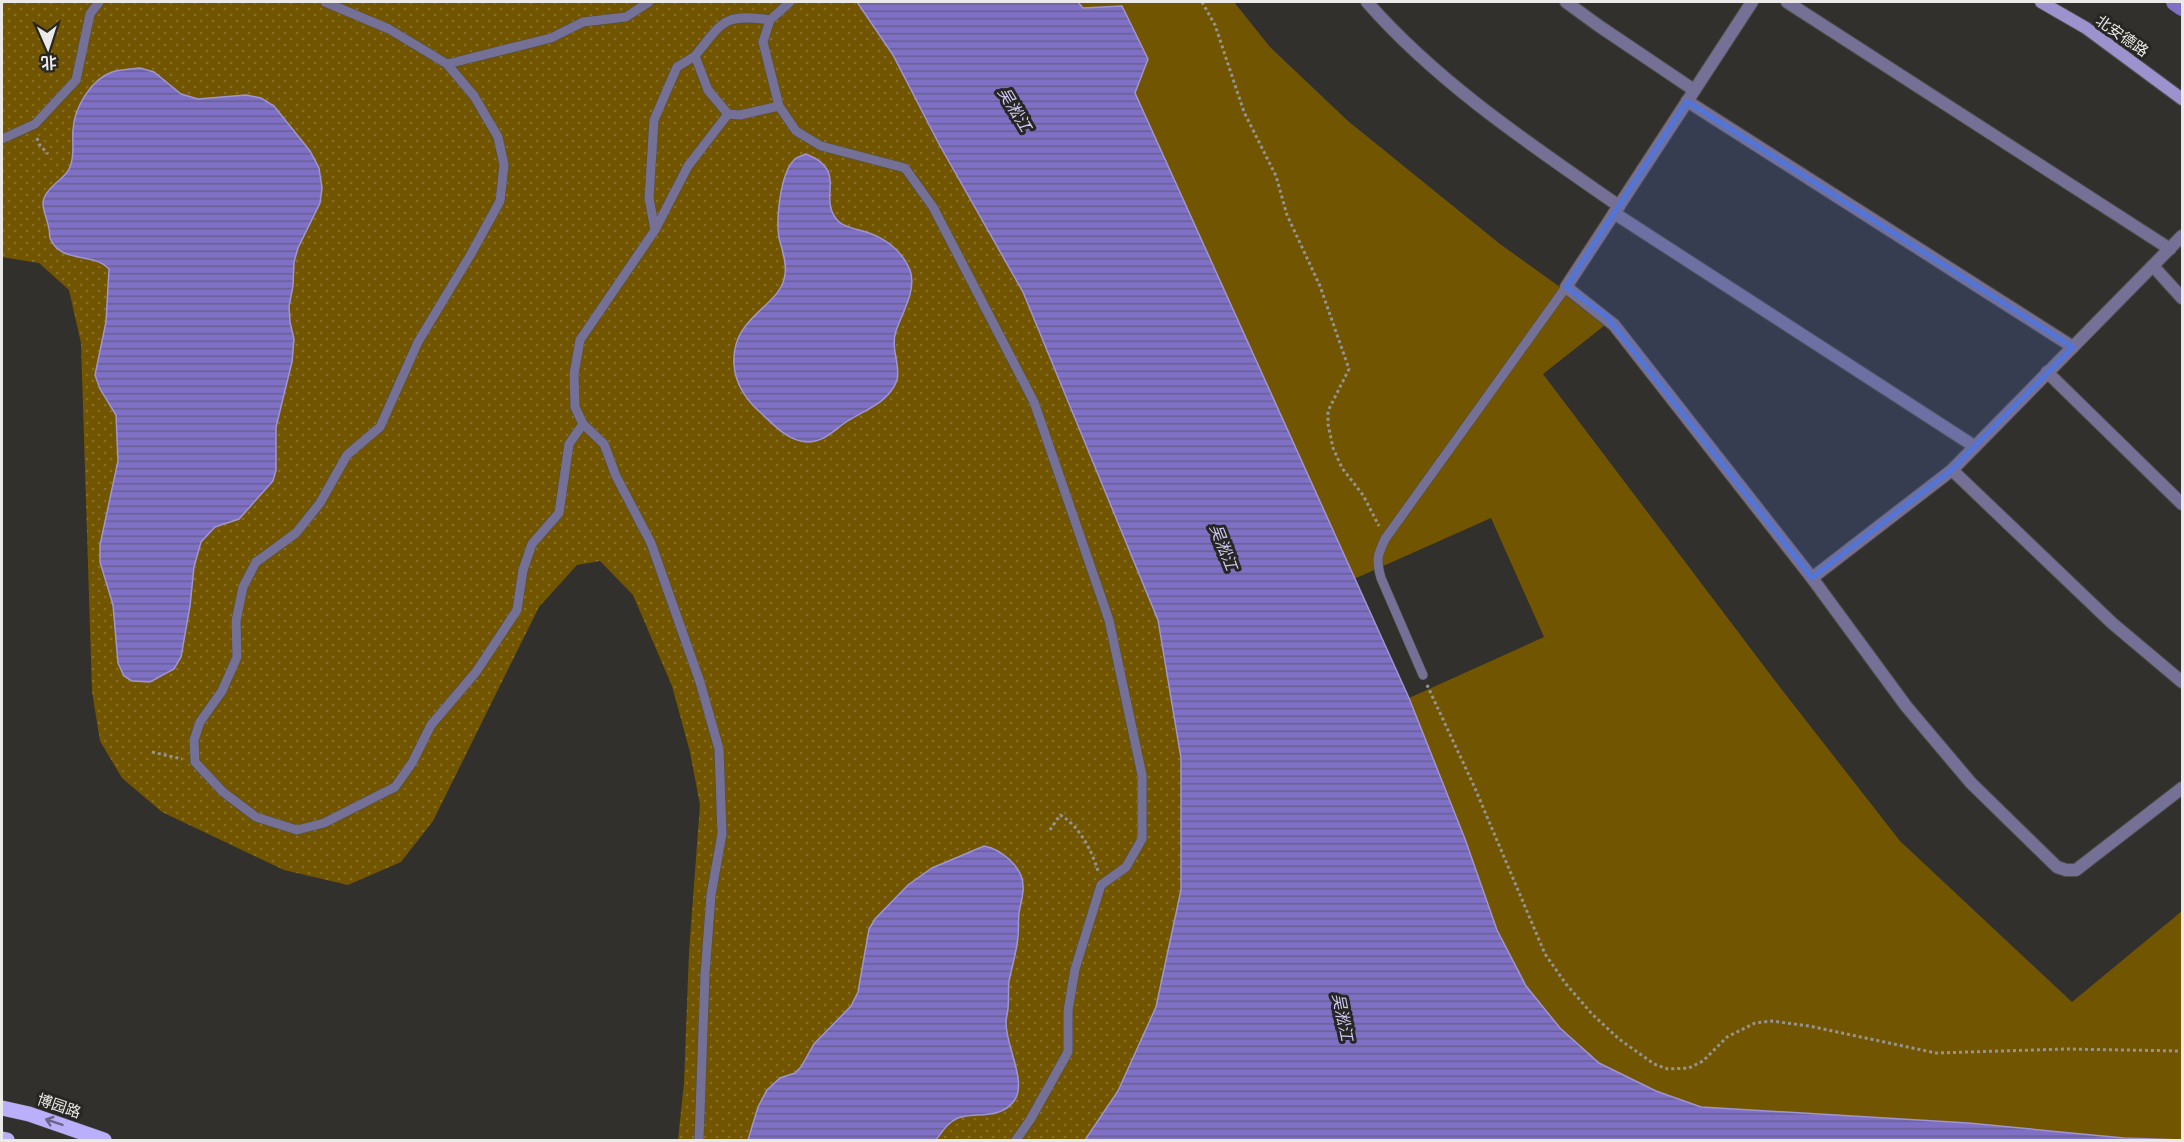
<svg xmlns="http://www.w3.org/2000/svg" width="2184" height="1142" font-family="Rubik,'Noto Sans SC',sans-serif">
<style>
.grass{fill:url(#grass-dots)}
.green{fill:#725500}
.water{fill:url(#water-rules);stroke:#9f95d0;stroke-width:1.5}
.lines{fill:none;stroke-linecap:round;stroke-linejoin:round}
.canal{stroke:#7f70c5;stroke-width:18}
.lane-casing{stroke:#4f4e4b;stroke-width:10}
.street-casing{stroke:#4f4e4b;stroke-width:14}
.secondary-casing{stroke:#4f4e4b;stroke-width:14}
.primary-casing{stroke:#4f4e4b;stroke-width:16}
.path{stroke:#959491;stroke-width:3;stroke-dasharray:3 3;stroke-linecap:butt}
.lane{stroke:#757095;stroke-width:9}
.street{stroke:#757095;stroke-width:12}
.secondary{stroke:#9c93ce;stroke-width:12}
.primary{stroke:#baaffb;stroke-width:15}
.oneway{stroke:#6a6484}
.marked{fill:#5075dc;fill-opacity:0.2;stroke:#5075dc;stroke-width:4.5;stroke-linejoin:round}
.labels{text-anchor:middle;stroke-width:6;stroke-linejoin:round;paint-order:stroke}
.street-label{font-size:15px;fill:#ebeae8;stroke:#282623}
.water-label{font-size:16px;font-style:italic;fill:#cfcaf7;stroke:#282623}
</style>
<defs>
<pattern id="grass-dots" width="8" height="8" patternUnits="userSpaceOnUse" patternTransform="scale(1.5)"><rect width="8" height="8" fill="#725500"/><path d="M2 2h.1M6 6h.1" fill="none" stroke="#866e25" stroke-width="1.8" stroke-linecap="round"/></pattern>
<pattern id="water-rules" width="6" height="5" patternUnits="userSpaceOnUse" patternTransform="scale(1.5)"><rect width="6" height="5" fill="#7f70c5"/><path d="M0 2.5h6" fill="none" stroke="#685f92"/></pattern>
</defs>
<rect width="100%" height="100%" fill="#31302d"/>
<path class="grass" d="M2 2H857L893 55 939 144 1023 292 1158 620 1181 758V890L1156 1007 1118 1091 1085 1140H678L684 1083 689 952 700 805 690 752 672 686 633 595 600 561 577 565 539 607 433 821 401 862 348 885 284 870 162 812 122 778 100 741 92 691 81 343 69 290 39 263 2 257Z"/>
<path class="green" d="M1078 2H1234L1270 47 1348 121 1500 244 1609 322 1543 374 1779 686 1900 841 2072 1002 2182 911V1140L2124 1138 1968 1123 1701 1107 1656 1091 1599 1063 1560 1028 1526 986 1497 930 1465 839 1409 698 1544 637 1491 518 1354 579 1135 93Z"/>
<g class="water">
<path d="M857 2H1078L1083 8 1122 6 1148 59 1135 93 1409 698 1465 839 1497 930 1526 986 1560 1028 1599 1063 1656 1091 1701 1107 1968 1123 2124 1138 2181 1140H1085L1118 1091 1156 1007 1181 890V758L1158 620 1023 292 939 144 893 55Z"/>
<path d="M140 68 154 72 181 94 198 99 246 95 261 98 274 106 310 151 319 168 322 188 320 203 298 248 294 262 293 286 289 306 290 322 294 339 292 362 276 427V470L273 481 239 519 215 527 201 542 194 567 190 606 181 657 174 669 150 682 132 681 124 676 118 663 113 605 100 562V545L118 461 116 415 100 389 95 375 106 322 109 269C94 252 60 264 50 238 49 235 50 232 49 229 45 208 35 202 55 184 60 179 68 174 70 167 75 155 72 143 73 130 74 109 90 80 112 72 121 69 131 69 140 68Z"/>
<path d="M806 154C850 171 816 197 838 221 844 227 855 229 863 231 884 237 902 250 910 270 917 290 902 313 896 331 890 348 901 366 897 380 889 403 864 410 846 422 833 431 824 442 807 442 788 441 775 426 762 414 747 401 735 384 734 364 731 315 782 307 785 274 787 262 782 250 779 238 776 220 780 174 794 160 796 157 802 156 806 154Z"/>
<path d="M984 846C1001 849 1023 867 1023 886 1024 894 1020 905 1019 913 1018 921 1019 928 1018 936 1017 951 1012 966 1009 981 1008 990 1009 999 1008 1008 1008 1013 1006 1017 1006 1022 1005 1045 1028 1082 1014 1101 1000 1120 976 1112 958 1118 948 1122 942 1132 936 1140H748L758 1107 767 1090 780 1078 795 1073 801 1067 814 1044 851 1006 858 992 869 929 875 919 908 885 932 868Z"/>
</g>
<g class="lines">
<path class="canal" d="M2175 2 2182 7"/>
<g class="lane-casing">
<g id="lane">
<path d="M325 2 389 29 447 64 474 96 498 137 504 165 500 201 471 254 418 342 380 427 347 455 320 503 296 533 256 562 243 587 236 621 237 657 222 691 200 722 194 740 195 762 223 792 256 817 297 830 324 823 395 787 412 763 431 725 476 672 517 610 523 570 532 544 559 513 569 444 583 424"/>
<path d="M790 2 770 20 763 42 779 106 796 131 821 146 905 168 933 207 1034 402 1109 620 1142 775V839L1126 867 1101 885 1075 969 1068 1011V1052L1030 1120 1016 1140"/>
<path d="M770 20C724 13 723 21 695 56L708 90 728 114 740 115 779 106"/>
<path d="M447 64 551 38 583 22 626 17 649 2"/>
<path d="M2 139 35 124 76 80 90 14 99 2"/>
<path d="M655 230 649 198 654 120 677 67 695 56"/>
<path d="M1423 675 1381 578C1376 560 1377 556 1385 539L1566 287"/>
<path d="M699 1140 705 974 711 895 722 834 719 749 700 682 651 543 616 476 604 444 583 424 575 407 574 374 580 340 655 230 688 166 728 114"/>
</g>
</g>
<g class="street-casing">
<g id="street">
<path d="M1367 2C1438 83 1531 145 1619 206"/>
<path d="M1566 2 1599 26 1694 90"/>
<path d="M1752 2 1566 287 1614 325 1812 578 1906 706 1971 783 2057 867 2066 870H2076L2182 788"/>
<path d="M1787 2 2170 249"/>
<path d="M1687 101 2073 347"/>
<path d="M1614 213 1974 446"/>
<path d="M2153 266 2182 298"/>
<path d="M2047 372 2182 504"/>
<path d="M1952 470 2112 623 2182 682"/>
<path d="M1812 578 1952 470 2182 236"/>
</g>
</g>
<g class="secondary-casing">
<path id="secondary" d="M2041 2 2086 28 2182 99"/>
</g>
<g class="primary-casing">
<g id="primary">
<path d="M2 1108 29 1114 104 1140"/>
<path d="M2 1139 7 1140"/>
</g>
</g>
<g class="path">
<path d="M1202 2 1215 25 1244 112 1276 176 1287 215 1320 286 1349 369 1328 411V424L1333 448 1342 468 1363 495 1379 526"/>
<path d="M37 138 39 144 48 154"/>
<path d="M1427 685 1474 786 1545 954 1566 984 1592 1014 1619 1039 1654 1064 1668 1069 1689 1068 1703 1061 1727 1037 1755 1023 1772 1021 1809 1026 1936 1053 2066 1049 2182 1051"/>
<path d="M152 752 182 759"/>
<path d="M1050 830 1060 815C1079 825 1092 851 1098 871"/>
</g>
<use href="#lane" class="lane"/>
<use href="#street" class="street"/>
<use href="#secondary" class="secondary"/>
<use href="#primary" class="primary"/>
</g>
<defs><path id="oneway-shaft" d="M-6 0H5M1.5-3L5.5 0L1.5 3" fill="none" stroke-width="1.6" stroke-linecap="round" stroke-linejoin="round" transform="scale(1.5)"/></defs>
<use class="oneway" href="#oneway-shaft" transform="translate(54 1122) rotate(-161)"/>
<path class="marked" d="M1687 101 2073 347 1952 470 1812 578 1606 316 1566 287Z"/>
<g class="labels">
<g class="street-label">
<text transform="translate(2122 36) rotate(35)" y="5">北安德路</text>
<text transform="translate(59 1106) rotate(19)" y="5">博园路</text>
</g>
<g class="water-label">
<text transform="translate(1015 109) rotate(59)" y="6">吴淞江</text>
<text transform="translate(1224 547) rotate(69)" y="6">吴淞江</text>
<text transform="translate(1343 1017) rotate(79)" y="6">吴淞江</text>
</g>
</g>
<rect width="2184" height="1142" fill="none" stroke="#ebeae8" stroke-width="6"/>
<g transform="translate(48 48) rotate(177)" stroke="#282623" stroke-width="4.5" paint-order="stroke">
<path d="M0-4.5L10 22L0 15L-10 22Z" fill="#ebeae8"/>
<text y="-9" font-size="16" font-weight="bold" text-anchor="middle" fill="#ebeae8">北</text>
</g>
</svg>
